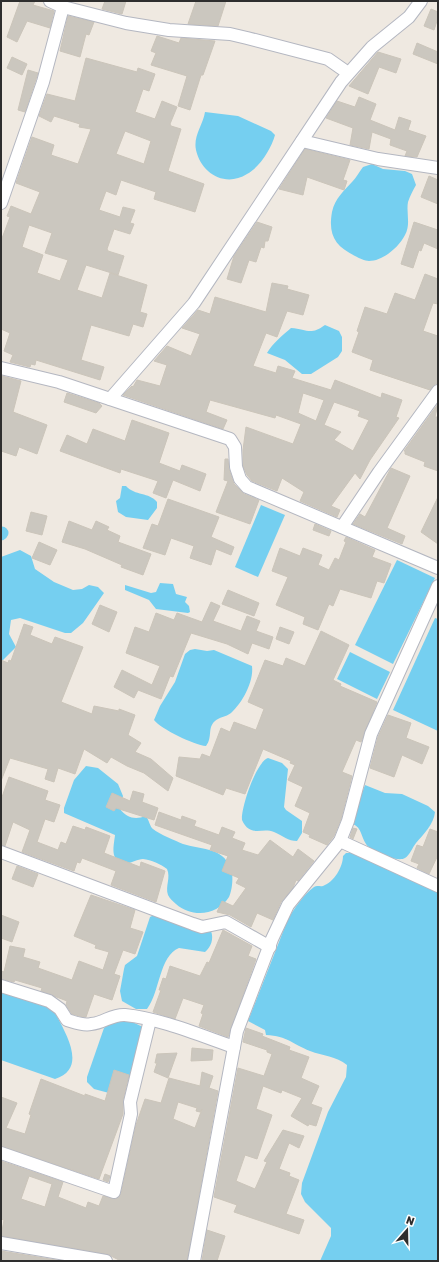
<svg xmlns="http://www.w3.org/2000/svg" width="439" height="1262" font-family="Rubik,sans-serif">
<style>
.water{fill:#75cff0}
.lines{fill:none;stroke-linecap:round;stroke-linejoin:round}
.canal{stroke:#75cff0;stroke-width:13}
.building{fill:#cbc7bf;stroke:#cbc5ba;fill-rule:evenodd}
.minor-casing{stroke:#b4b7c1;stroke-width:14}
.minor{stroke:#fff;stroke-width:12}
</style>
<rect width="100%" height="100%" fill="#efe9e1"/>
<g class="water">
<path d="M205 112 238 116 271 131 275 135C271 149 260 167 247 174 225 188 201 173 196 150 193 136 203 125 205 112Z"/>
<path d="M372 164 383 169 405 171 412 174 416 185C413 190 410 196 408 202 406 213 411 224 405 235 399 247 383 261 369 261 365 261 359 258 355 256 335 246 328 235 332 212 335 198 344 191 352 182 356 178 359 172 363 167Z"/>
<path d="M325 325 339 331 342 337V351L338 357 311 374H302L285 360 267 353C272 344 283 335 291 328 307 329 310 336 325 325Z"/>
<path d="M122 486H126C135 496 149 492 157 502V508L148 520 126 517 118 512 116 501 120 498Z"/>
<path d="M261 505 285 515 258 577 235 567Z"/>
<path d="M20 550 31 556 35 569 54 582 73 590 82 589 89 585 98 587 104 593 83 623 71 633H65L20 618 11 620 9 634 16 647 1 662V557Z"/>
<path d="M397 560 435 578 393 664 355 645Z"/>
<path d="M160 583 173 584 176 594 187 597 185 602 189 606 190 612 188 613 156 609 149 600 125 590V585L151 593 156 592Z"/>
<path d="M435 618 438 619V731L393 710Z"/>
<path d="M195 649 207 651 214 650 252 666C254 682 242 703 231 713 226 717 219 717 215 721 207 728 213 737 206 746 194 745 161 729 154 720L160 706 175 682 185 654 190 650Z"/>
<path d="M350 652 390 672 377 699 337 679Z"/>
<path d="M268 758 282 763 288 769 284 807 286 810 302 821V833L297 841C288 841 283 836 274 832 262 827 250 838 242 820 241 808 256 762 268 758Z"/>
<path d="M86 766 98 768 118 784 123 796 120 809C127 818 135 820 146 816 149 820 150 827 153 829 159 834 176 841 183 844 203 850 226 847 232 873 233 880 232 890 229 897 217 916 192 918 176 904 173 901 170 899 168 895 165 886 171 878 167 869 161 864 151 860 143 859 137 859 131 864 125 863 109 862 114 845 115 835L64 813V808L74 780Z"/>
<path d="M365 785 385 793 402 794 428 806 435 812C434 824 423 835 416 843 412 848 410 855 405 858 397 863 370 851 366 844 361 837 362 828 353 824L359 801Z"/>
<path d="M346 853H353L438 892V1261H320L331 1236V1228L305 1202 301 1194 302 1183 328 1112 346 1077 347 1065C336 1056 323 1056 310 1051 292 1044 288 1036 266 1035L265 1030 248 1021 288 919C294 909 304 894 314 887 317 885 320 887 323 886 334 882 343 867 343 856Z"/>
<path d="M154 915 207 930 211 931C214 939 211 947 205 952L179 948C159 956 160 992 147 1009H136L122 1001 120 991 124 969 125 965 137 956 150 917Z"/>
<path d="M1 991 23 997 53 1009C63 1029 90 1068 55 1079L1 1060Z"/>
<path d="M128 1020 143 1027 133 1069 126 1084 109 1093 94 1089 87 1082V1077L104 1028 113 1022Z"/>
</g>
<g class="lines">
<path class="canal" d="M1 534 2 533"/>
</g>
<g class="building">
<path d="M20 1H35L33 5 54 11 50 28 27 21 17 42 7 37Z"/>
<path d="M105 1H126L122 14 102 9Z"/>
<path d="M196 1H226L218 26 188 24Z"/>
<path d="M431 9 438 12V18L434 30 424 26Z"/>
<path d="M68 16 94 22 89 35 86 34 80 57 60 51Z"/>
<path d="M157 36 179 43 181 38 215 41 203 75H201L190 110 178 106 187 76 151 65 156 53 151 51Z"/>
<path d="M417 43 438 52V64L413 54Z"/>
<path d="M378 52 401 59 396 73 379 67 368 94 349 86Z"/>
<path d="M12 57 27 64 22 75 7 68Z"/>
<path d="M86 58 137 72 138 68 155 74 149 91 143 89 135 112 155 119 162 101 177 107 170 124 171 126 181 129 168 171 204 184 195 212 154 199 156 192 121 180 116 195 106 191 99 210 120 217 123 207 135 210 130 223 134 224 130 234 114 229 107 249 108 251 124 256 118 275 86 265 77 290 102 298 110 273 147 285 140 312 147 314 143 327 133 324 129 336 91 325 81 360 104 367 100 380 36 360 35 365 31 364 30 367 10 362 13 355 4 351 10 333 1 329V241L10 217 7 216 11 206 31 214 40 192 16 183 32 137 54 145 51 155 78 164 91 129 79 127 80 124 54 116 51 122 39 116 47 94 75 101ZM125 131 151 141 144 164 116 154ZM29 225 52 233 45 253 68 260 60 281 37 273 43 255 22 247Z"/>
<path d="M28 70 38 73 25 112 18 110Z"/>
<path d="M359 97 376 104 370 120 395 130 399 117 411 121 408 130 426 136 417 157 405 156 407 151 390 145 391 139 372 132 369 149 350 145 353 128 326 118 337 101 355 107Z"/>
<path d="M305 149 350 160 343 180 347 181 344 190 307 177 303 195 279 189Z"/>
<path d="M429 176 438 180V204L421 197Z"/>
<path d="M257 222 272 227 268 241H265L264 248 261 247 256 262 249 260 241 283 227 279 234 256Z"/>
<path d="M414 222 438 230V249L424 243 421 251 419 250 413 268 401 264Z"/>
<path d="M425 274 438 279V304L433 303 423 331 438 336V384H435L430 390 370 370 373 360 352 352 359 332 357 331 365 307 387 314 395 293 415 300Z"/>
<path d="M272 283 288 286 287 289 309 295 303 315 287 311 277 337 266 333 253 366 276 373 278 366 295 371 292 378 331 390 335 380 381 398 382 393 402 400 396 417 399 418 370 460 360 479 355 473 331 506 340 510 337 517 300 501 304 492 282 478 277 491 252 481 247 475 243 466V450L246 427 293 444 301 424 276 415 275 418 210 400 206 412 227 420 223 429 123 395 132 386 133 387 137 380 160 386 167 365 154 361 167 346 191 356 200 334 182 328 198 310 210 314 215 297 266 312ZM303 393 324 400 316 421 298 413ZM334 402 360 411 358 416 369 420 353 451 334 440 341 432 324 425Z"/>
<path d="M2 376 21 381 13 412 47 425 37 454 19 447 16 456 1 451Z"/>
<path d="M67 393 99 403 102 406 96 413 64 402Z"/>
<path d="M438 404 435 417H438V471L424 466 425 462 405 454V451H404Z"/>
<path d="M132 420 169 433 159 463 180 471 182 465 206 474 200 491 173 480 166 498 153 493 158 481 121 469 120 473 60 451 67 435 87 444 93 429 125 441Z"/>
<path d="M225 459H228L229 469 234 484 244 494 259 500 250 524 216 512 228 481 224 480Z"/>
<path d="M391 468 410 476 387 528 405 536 402 544 353 524 360 514 365 517Z"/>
<path d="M438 497V544L421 532Z"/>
<path d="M168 499 219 517 211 537 234 547 231 555 216 549 211 565 190 558 194 546 171 538 165 555 143 548 152 524 158 526Z"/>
<path d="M31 512 47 516 42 535 26 531Z"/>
<path d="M69 521 92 530 96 521 109 527 107 530 120 536 118 542 151 554 143 575 121 567 122 565 85 549 62 542Z"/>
<path d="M315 524 331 531 329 536 313 530Z"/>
<path d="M346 537 375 550 372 557 391 564 384 583 377 581 371 598 340 589 333 606 329 604 318 630 303 624 305 617 276 605 288 577 272 571 280 548 300 556 303 548 322 555 318 565 329 570 335 558 339 560 346 542 344 541Z"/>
<path d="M39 542 57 550 50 565 32 558Z"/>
<path d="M228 590 259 603 254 616 222 604Z"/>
<path d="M211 602 220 606 213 621 241 631 247 616 260 621 256 631 273 637 269 649 252 643 248 654 227 644 191 633 173 677 170 676 161 699 138 690 134 698 114 687 122 670 152 685 160 666 126 653 135 627 149 632 156 613 174 620 177 613 202 622Z"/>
<path d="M100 605 117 612 109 632 92 624Z"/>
<path d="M24 624 33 627 30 635 52 644 55 637 83 647 61 702 92 714 94 706 119 711V709L135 715 128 735 141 743 135 752 151 759 173 778 168 791 144 773 127 766 111 757 107 763 84 749 75 774 58 768 54 782 45 779 48 769 10 758 1 781V660L8 663 9 660 11 661Z"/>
<path d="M280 627 294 632 289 644 276 639Z"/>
<path d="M321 631 349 645 333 680 341 684 340 686 377 702 361 742 356 740 342 772 352 776 341 819 334 836 327 845 309 837 310 835 303 832 310 813 295 806 303 787 288 780 295 765 290 763 291 761 263 749 245 794 226 788 223 795 176 776 179 757 200 759 202 754 210 757 221 728 230 732 234 722 256 730 264 709 248 702 265 660 283 666 286 658 305 666Z"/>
<path d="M388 715 411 723 406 738 429 747 422 764 402 755 394 777 370 768 378 737Z"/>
<path d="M9 777 48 791 45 800 60 805 54 822 45 819 37 842 58 850 61 842 66 844 73 826 85 830 86 827 110 836 104 853 140 867 141 862 165 871 156 902 111 885 116 871 82 858 80 863 77 862 74 871 22 852 30 830 13 822 5 846 1 845V800Z"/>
<path d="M133 791 144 794 142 802 158 808 154 820 116 808 114 811 106 807 112 793 130 801Z"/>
<path d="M159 812 181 820 182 816 196 821 194 826 219 835 222 827 235 832 232 838 245 843 242 850 258 855 270 840 293 857 298 849 314 861 298 881 296 880 293 888 281 902 273 920 257 913 251 927 230 915 217 912 222 901 233 906 246 888 236 883 239 878 222 871 228 856 210 850 212 845 155 825Z"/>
<path d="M353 828 357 829 353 839 350 837Z"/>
<path d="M430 829 438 832V855L429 874 417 868 419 864 411 861 417 845 423 847Z"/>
<path d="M17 866 38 874 33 887 12 879Z"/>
<path d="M91 895 135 910 130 928 143 932 135 954 123 950 114 974 120 976 112 1000 94 994 86 1017H83L72 1014 66 1005 67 1001 41 991 42 988 15 980 14 982 1 979V971L4 972 10 946 25 949 23 957 40 962 38 968 72 980 79 961 103 970 109 952 95 948 96 945 74 936Z"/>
<path d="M1 915 19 922 12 942 1 938Z"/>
<path d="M223 930 252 946 248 956 256 959 228 1037 199 1026 203 1014 201 1013 204 1005 183 998 175 1019 153 1012 161 990H159L163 978 166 979 170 966 200 976 207 962 209 963Z"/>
<path d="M246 1028 263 1034 262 1036 290 1047 289 1050 309 1057 301 1078 319 1086 311 1104 322 1108 316 1126 309 1124 308 1126 291 1116 302 1098 282 1090 281 1093 263 1086 256 1109 272 1115 257 1159 245 1155 236 1181 255 1189 267 1162 264 1161 283 1130 304 1136 299 1148 289 1143 279 1169 290 1173 289 1176 299 1180 286 1214 304 1220 299 1234 234 1212 237 1205 214 1197 238 1068 264 1076 272 1054 267 1052V1050L243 1042Z"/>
<path d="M192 1048 213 1050 212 1060 191 1061Z"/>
<path d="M177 1053 168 1078 154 1072 157 1063H155L157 1054Z"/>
<path d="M114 1070 129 1075 123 1100V1114L99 1179 1 1146V1097L17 1103 6 1128 25 1134 31 1115 29 1114 41 1079 85 1096V1094L105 1101Z"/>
<path d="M202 1072 213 1076 209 1088 218 1091 187 1261H121L107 1254 1 1236 4 1220 1 1219V1161L63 1182 58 1197 86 1208 88 1202 99 1206 103 1196 116 1199 121 1194 136 1125 145 1099 161 1103 169 1078 200 1086ZM178 1102 197 1108 196 1111 200 1112 202 1109 195 1128 173 1119ZM29 1176 52 1184 45 1207 21 1199Z"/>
<path d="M105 1174 110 1176 108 1182 103 1180Z"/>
<path d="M207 1230 225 1236 217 1261H202Z"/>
<path d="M1 1251 62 1261H1Z"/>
</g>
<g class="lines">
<g class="minor-casing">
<g id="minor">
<path d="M50 1 63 7 126 23 169 30 230 34 247 38 328 59 348 73"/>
<path d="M302 141 378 159 438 168"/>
<path d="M1 203 43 82 63 7"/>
<path d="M1 368 59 382 230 439 235 447 236 467 240 479 247 487 438 568"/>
<path d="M110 399 194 303 341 82 372 47 409 17 421 1"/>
<path d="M342 527 379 472 438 391"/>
<path d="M340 841 438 886"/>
<path d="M1 852 193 924 202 927 226 922 270 947"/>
<path d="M1 986 49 1001 60 1009 67 1020C74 1022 83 1026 91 1024 104 1023 112 1014 125 1015 162 1019 199 1035 234 1047"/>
<path d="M1 1153 114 1192 131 1114 130 1102 150 1020"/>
<path d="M1 1243 106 1261"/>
<path d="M194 1261 237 1031 272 939 288 905 340 841 348 821 371 734 438 586"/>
</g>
</g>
<use href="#minor" class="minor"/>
</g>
<rect width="439" height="1262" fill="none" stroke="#2e2e2e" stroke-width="4"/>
<g transform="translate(407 1230) rotate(20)" stroke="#ffffff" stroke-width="3" paint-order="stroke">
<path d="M0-3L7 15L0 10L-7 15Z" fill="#2e2e2e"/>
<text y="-6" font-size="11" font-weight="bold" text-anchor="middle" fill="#2e2e2e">N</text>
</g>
</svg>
